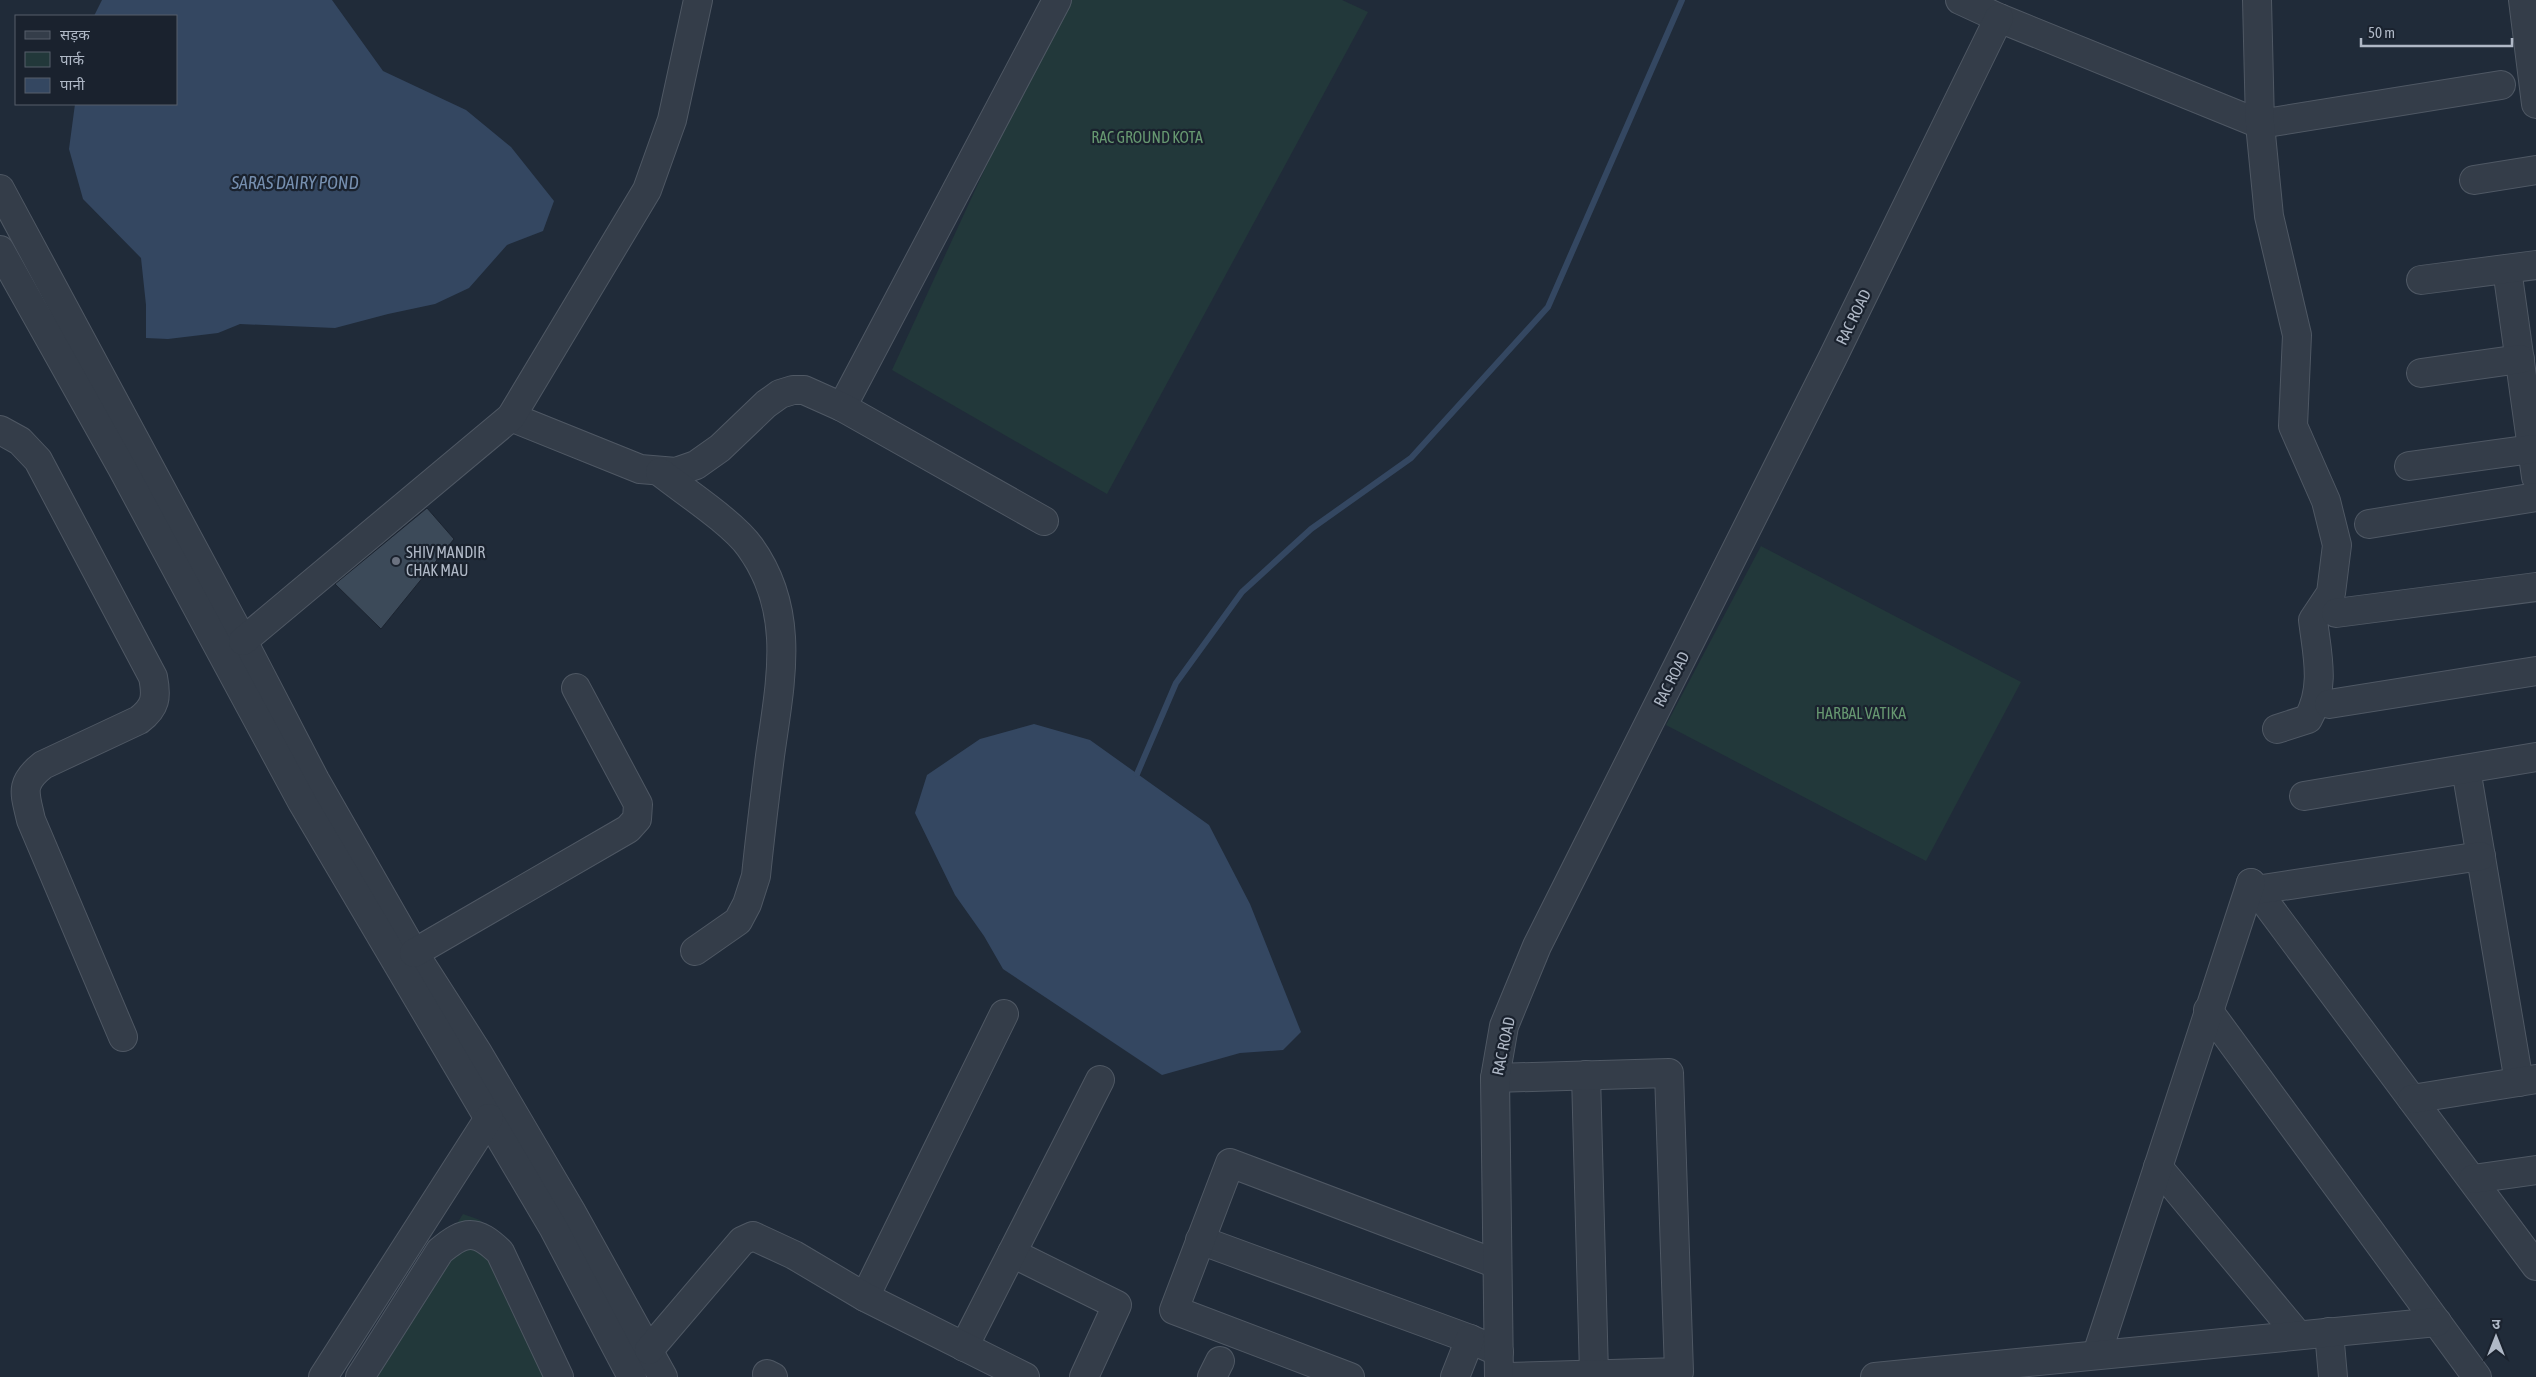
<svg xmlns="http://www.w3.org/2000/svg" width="2536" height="1377" font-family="'Asap Condensed','Noto Sans Devanagari',sans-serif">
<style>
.green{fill:#22383a}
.water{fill:#344761}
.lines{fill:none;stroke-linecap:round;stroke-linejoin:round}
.stream{stroke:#344761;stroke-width:6}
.building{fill:#3c4a59;stroke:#1c2430}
.minor-casing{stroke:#4f5864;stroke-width:30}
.minor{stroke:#343d49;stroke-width:28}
.worship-dot{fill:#6b7280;stroke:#1a222e;stroke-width:2}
.labels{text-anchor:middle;stroke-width:4.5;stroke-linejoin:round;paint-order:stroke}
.park-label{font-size:16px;fill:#669770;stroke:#1a222e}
.street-label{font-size:16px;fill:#afb8c6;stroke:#1a222e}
.poi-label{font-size:16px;fill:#afb8c6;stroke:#1a222e;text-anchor:start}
.water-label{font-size:18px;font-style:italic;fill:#768faf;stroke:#1a222e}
</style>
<rect width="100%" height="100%" fill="#202b39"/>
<g class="green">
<path d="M1063 0H1342L1368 12 1107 494 892 370Z"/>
<path d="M1761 546 2021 682 1926 861 1666 725Z"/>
<path d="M463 1214 480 1220 563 1377H358Z"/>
</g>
<g class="water">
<path d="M102 0H332L383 71 466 110 511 147 554 201 543 231 507 245 469 288 435 304 388 314 335 328 240 324 218 333 168 339 146 338V305L141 258 83 199 69 149 75 104H176V16H94Z"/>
<path d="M1034 724 1090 740 1209 825 1250 904 1301 1032 1283 1050 1240 1053 1162 1075 1003 969 984 936 955 895 915 813 927 775 980 739Z"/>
</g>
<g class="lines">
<path class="stream" d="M1137 774 1176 683 1242 592 1311 529 1411 458 1548 307 1682 0"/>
</g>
<path class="building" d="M427 508 454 539 381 629 335 584Z"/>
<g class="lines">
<g class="minor-casing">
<g id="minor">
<path d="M1960 0 1999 18 2260 124 2501 85"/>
<path d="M2257 0 2260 124 2269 216 2297 335 2293 426 2326 501 2337 545 2331 593 2313 620C2317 654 2326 687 2308 719L2277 729"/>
<path d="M2523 0 2536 104"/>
<path d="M2474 180 2536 170"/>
<path d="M0 189 243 641 315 780 414 953 478 1053 571 1211 663 1377"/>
<path d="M0 250 122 468 302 802 554 1229 632 1377"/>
<path d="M2507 269 2536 477"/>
<path d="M2421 280 2536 265"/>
<path d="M2421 373 2520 359"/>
<path d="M842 407 1057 0"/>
<path d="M511 417 640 469 676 472 696 465 720 448 766 404 780 394 793 390H804L842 407 1044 521"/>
<path d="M0 430 20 441 38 460 153 677C157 697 156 707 139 720L43 765C19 784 25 793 31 820L123 1037"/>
<path d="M2409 466 2532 449"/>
<path d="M660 472C684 491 733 523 750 547 797 612 780 683 770 756 765 796 760 836 756 876L747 904 738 921 695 951"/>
<path d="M2369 524 2536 497"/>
<path d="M2336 613 2536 587"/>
<path d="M243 641 511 417 647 190 672 120 698 0"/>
<path d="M2329 704 2536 671"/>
<path d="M2466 769 2519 1082"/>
<path d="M2304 796 2536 757"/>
<path d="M2251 883 2536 1266"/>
<path d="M2256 890 2481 856"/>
<path d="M414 953 628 829 637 819 638 804 576 688"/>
<path d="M2208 1010 2477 1377"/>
<path d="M1586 1075 1594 1374"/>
<path d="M1495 1078 1669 1073 1679 1372 1508 1377"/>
<path d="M2412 1099 2536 1079"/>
<path d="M2158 1167 2298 1335"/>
<path d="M2473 1179 2536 1170"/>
<path d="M1200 1240 1470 1339 1499 1352"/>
<path d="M1012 1253 1117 1305 1084 1377"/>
<path d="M865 1297 1004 1014"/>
<path d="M2329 1332 2333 1377"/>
<path d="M964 1347 1100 1080"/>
<path d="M649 1350 742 1241 753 1236 794 1255 865 1297 1025 1377"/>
<path d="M2097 1354 2251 883"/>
<path d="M767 1374 773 1377"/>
<path d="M323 1377 489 1118"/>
<path d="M360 1377 440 1251C465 1230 476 1229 500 1252L559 1377"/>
<path d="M1212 1377 1220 1361"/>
<path d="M1350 1377 1174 1310 1230 1163 1497 1264"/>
<path d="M1455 1377 1470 1339"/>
<path d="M1499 1377 1495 1078 1504 1026 1537 946 1832 359 1999 18"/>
<path d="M1875 1377 2437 1322"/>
</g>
</g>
<use href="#minor" class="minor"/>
</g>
<circle class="worship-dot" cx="396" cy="561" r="5"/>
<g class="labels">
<g class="park-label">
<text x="1147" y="143">RAC GROUND KOTA</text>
<text x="1861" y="719">HARBAL VATIKA</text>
</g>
<g class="street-label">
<text transform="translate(1853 317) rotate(-64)" y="6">RAC ROAD</text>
<text transform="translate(1671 679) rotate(-63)" y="6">RAC ROAD</text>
<text transform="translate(1503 1046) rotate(-78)" y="6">RAC ROAD</text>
</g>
<g class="poi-label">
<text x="406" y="558">SHIV MANDIR<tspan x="406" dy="18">CHAK MAU</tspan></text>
</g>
<g class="water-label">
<text x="295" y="189">SARAS DAIRY POND</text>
</g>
</g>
<rect x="15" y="15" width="162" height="90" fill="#1a222e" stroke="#565e6b"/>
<rect x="25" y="31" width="25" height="8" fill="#343d49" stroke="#565e6b"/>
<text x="60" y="40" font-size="15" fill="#afb8c6">सड़क</text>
<rect x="25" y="52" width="25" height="15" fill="#22383a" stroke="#565e6b"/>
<text x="60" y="65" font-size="15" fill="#afb8c6">पार्क</text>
<rect x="25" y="78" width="25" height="15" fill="#344761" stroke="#565e6b"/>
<text x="60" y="90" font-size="15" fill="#afb8c6">पानी</text>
<g transform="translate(2496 1337)" stroke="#1a222e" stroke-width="4" paint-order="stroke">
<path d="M0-4L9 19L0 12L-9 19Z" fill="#afb8c6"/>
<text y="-8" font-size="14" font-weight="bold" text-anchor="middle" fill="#afb8c6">उ</text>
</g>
<path d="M2361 38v8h151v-8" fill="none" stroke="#afb8c6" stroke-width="2.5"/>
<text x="2368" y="38" font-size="15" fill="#afb8c6" stroke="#1a222e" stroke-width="4" paint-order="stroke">50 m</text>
</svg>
